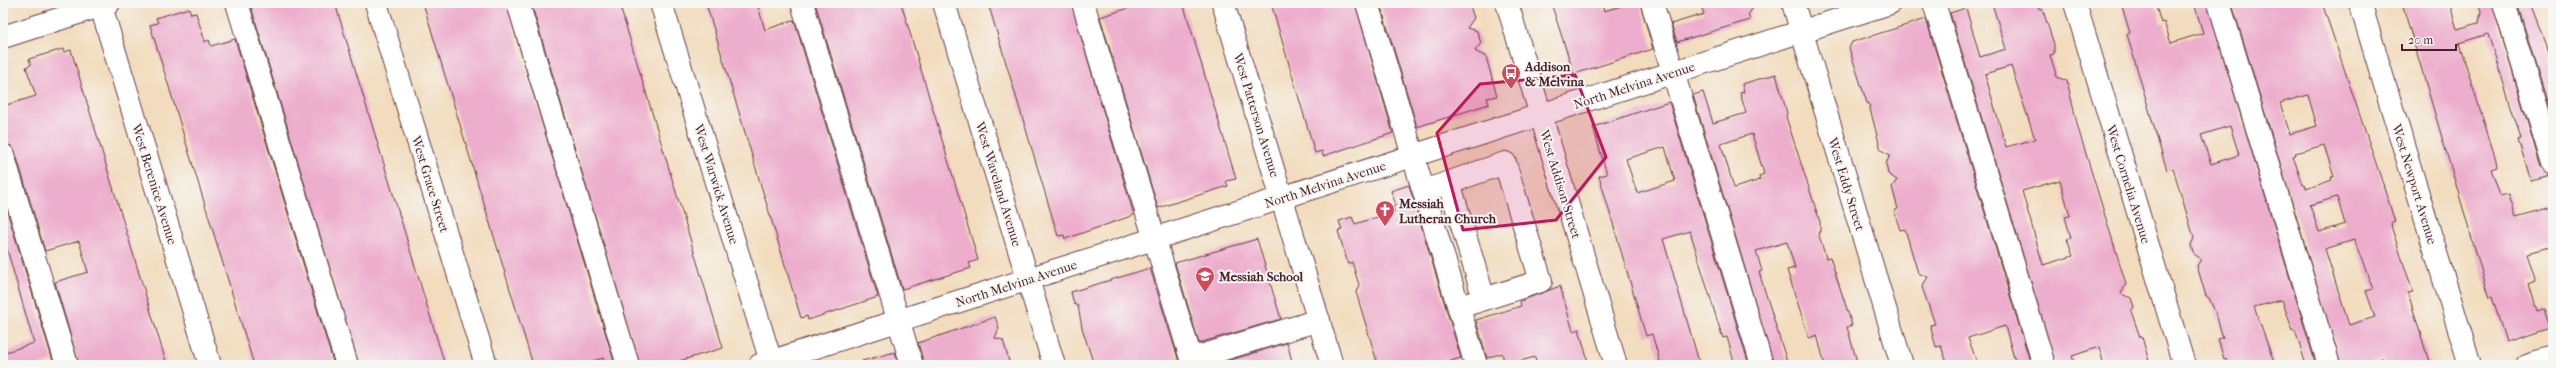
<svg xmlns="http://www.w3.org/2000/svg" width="2556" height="368" font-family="'IM FELL French Canon',serif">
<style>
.building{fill:#edadcc;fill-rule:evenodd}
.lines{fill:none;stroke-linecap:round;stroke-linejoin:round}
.minor-casing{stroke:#633b41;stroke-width:24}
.minor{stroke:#fff;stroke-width:22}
.marked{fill:#c2185b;fill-opacity:0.2;stroke:#c2185b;stroke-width:3;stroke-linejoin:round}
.labels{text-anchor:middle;stroke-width:4;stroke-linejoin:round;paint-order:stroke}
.poi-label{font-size:13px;font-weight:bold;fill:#4a1f2b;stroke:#f6f6f2;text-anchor:start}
.street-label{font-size:13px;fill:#4a1f2b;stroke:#f6f6f2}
</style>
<rect width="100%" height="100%" fill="#f6f6f2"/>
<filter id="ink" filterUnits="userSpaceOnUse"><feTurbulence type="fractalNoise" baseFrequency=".025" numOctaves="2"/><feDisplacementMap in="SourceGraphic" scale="8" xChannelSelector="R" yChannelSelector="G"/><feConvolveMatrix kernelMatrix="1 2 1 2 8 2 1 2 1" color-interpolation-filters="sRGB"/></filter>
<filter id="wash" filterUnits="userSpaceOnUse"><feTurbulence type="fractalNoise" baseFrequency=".012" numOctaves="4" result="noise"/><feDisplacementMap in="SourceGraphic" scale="16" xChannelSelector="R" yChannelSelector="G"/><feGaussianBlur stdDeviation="0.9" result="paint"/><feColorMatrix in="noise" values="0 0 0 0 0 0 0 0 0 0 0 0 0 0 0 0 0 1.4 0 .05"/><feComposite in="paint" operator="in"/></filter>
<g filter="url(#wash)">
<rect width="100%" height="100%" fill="#f2dcbd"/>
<g id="blocks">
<g class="building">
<path d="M250 3H335L445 365H359Z"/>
<path d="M423 3H506L615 365H605L603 358 579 365H533Z"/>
<path d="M531 3H619L723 348 666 365H640Z"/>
<path d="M706 3H757L765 30 794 20 878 297 808 320 807 316 801 318Z"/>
<path d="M815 3H901L978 260 969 263 971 268 902 289Z"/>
<path d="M988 3H1071L1134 215 1065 239 1064 235 1058 236Z"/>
<path d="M1128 3H1183L1236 179 1226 181 1228 186 1158 208 1100 17 1129 8Z"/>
<path d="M1271 3H1355L1393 133 1323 156 1322 151 1315 153Z"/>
<path d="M1380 3H1469L1474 18 1467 28 1477 31 1481 43 1475 51 1486 57 1497 96 1487 98 1489 104 1417 127Z"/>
<path d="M1551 3H1601L1604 11 1631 3H1640L1653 49 1574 74Z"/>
<path d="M1700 3H1756L1748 15 1750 20 1677 42 1671 24 1704 14Z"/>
<path d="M1992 3H2037L2039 9 2042 8 2054 44V54L2050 55 2057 77 2067 81 2078 128 2126 284 2121 294 2131 298 2134 307 2131 311 2140 337H2142L2150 365H2104L2099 347 2072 356 2075 365H2056L1950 13 1966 8 1980 57 2006 49ZM2011 66 2035 139 2006 147 1985 74ZM2060 180 2070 216 2065 217 2071 238 2067 239 2073 256 2043 265 2022 191Z"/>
<path d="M2121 3H2155L2161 23 2164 22 2171 43 2203 33 2194 3H2207L2316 365H2306L2295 330 2293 331 2282 300 2254 307 2275 365H2229L2226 358 2224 359 2218 339 2223 338 2216 314 2209 298 2206 296 2197 266 2201 259 2193 253 2191 245 2194 238 2173 168 2167 170 2161 151 2127 34 2130 33ZM2230 126 2239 155 2211 164 2201 135Z"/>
<path d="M2236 3H2322L2385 190 2395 222 2391 223 2392 229 2413 292 2408 293 2430 365H2385L2383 358 2358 365H2341L2232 4ZM2308 95 2317 126 2290 134 2280 103ZM2324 145 2334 177H2331L2332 180 2306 189 2305 184 2303 185 2293 156 2296 155 2295 153ZM2337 197 2345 224 2319 232 2310 205ZM2354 240 2373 289 2366 291 2375 317 2349 325 2325 249Z"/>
<path d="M2402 3H2443L2444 7 2450 5 2457 29 2479 23 2481 11 2478 3H2492L2541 168 2549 176 2531 181 2518 139 2521 138 2488 34 2459 43 2496 160 2497 167 2491 169 2500 196 2509 194 2516 217 2553 207V246L2527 253 2536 281 2529 284 2537 311 2544 309 2550 328 2506 342 2492 297 2490 298 2484 279Z"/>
<path d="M2517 3H2530L2547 47 2553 66V121Z"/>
<path d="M189 8 191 14 196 13 205 42 209 40 211 46 235 39 334 365H254L150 25 158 23 156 18Z"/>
<path d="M1926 19 2031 365H2016L2005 326 1968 338 1978 365H1948L1941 346 1936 347 1930 325 1935 324 1922 287 1928 277 1918 273 1905 229 1900 230 1894 211 1898 209 1892 187 1897 180 1888 174 1886 164 1890 155 1881 150 1869 105 1867 103 1849 48 1852 42Z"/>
<path d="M63 49 64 52 71 50 167 365H79L55 282 88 272 79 241 45 251 15 151 11 146 3 143V106L36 96 26 67 31 65 29 59Z"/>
<path d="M1776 74 1787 113 1786 117 1820 222V232H1818L1826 258 1830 257 1852 325 1847 327 1858 365H1825L1817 335 1809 338 1787 270 1795 268 1787 242 1756 251 1762 271 1759 272 1788 365H1774L1693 95 1703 92 1713 123 1746 113 1740 93 1744 92 1742 84ZM1752 134 1764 174 1759 176 1760 180 1734 188 1721 144Z"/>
<path d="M1669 102 1749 365H1735L1727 337 1723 338 1718 323 1690 231 1663 239 1700 365H1661L1652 334 1646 336 1599 176 1607 174 1593 127ZM1665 147 1675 181 1637 193 1626 159Z"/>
<path d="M1409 185 1461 358 1436 365H1378L1356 292 1359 285 1352 262 1348 264 1338 231 1342 230 1339 221 1352 217 1355 224 1394 212 1393 206 1396 205 1391 191Z"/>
<path d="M3 198 53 361 40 365H3V353L34 343 3 235Z"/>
<path d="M1257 239 1281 319 1199 343 1175 263Z"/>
<path d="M1150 268 1180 365H1094L1082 328 1078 306 1074 304 1071 292Z"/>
<path d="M1560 286 1573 331 1579 329 1589 365H1537L1535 357 1505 365 1502 353 1487 358 1476 320 1521 306 1520 301Z"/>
<path d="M995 317 999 328 995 338 1003 340 1010 365H924L918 343Z"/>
<path d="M1287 343 1293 365H1214Z"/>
<path d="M895 352 899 365H863L862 361Z"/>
</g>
</g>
</g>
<g filter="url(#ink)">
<use href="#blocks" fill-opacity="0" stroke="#633b41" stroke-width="1"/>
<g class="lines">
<g class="minor-casing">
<g id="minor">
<path d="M100 3 210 365"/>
<path d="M237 3 347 365"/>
<path d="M376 3 486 365"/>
<path d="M518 3 628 365"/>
<path d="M661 3 772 365"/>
<path d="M802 3 912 365"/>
<path d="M944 3 1054 365"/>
<path d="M1083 3 1193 365"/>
<path d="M1223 3 1332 365"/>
<path d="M1367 3 1476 365"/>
<path d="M1507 3 1616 365"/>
<path d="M1652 3 1762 365"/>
<path d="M1793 3 1902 365"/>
<path d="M1934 3 2044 365"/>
<path d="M2075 3 2184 365"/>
<path d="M2219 3 2329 365"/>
<path d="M2360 3 2470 365"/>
<path d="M2504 3 2553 164"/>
<path d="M3 37 109 3"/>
<path d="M3 155 67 365"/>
<path d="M1449 182 1484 299"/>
<path d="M1424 191 1505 163 1541 281 1459 307"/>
<path d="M1191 359 1319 320"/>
<path d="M760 365 1890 3"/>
<path d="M2527 365 2553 357"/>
</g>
</g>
<use href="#minor" class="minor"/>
</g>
</g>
<path class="marked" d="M1575 75 1606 157 1556 220 1463 230 1437 133 1480 84Z"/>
<defs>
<g id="bus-pin" transform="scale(1)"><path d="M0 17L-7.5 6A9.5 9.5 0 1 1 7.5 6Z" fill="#d1495b" stroke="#f6f6f2"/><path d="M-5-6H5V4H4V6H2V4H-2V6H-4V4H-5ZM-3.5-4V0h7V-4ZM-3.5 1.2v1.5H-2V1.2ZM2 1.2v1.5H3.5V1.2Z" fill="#fff"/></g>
<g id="church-pin" transform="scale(1)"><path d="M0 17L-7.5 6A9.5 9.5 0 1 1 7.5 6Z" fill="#d1495b" stroke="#f6f6f2"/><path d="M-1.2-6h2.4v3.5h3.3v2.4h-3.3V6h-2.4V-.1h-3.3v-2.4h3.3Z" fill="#fff"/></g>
<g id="school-pin" transform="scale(1)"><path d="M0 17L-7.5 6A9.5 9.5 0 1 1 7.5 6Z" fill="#d1495b" stroke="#f6f6f2"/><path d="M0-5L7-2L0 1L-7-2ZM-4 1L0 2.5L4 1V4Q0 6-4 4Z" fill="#fff"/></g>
</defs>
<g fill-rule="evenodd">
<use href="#bus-pin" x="1511" y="73"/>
<use href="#church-pin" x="1385" y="210"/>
<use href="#school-pin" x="1205" y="276"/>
</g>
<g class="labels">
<g class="poi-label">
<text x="1525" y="71">Addison<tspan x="1525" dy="15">&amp; Melvina</tspan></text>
<text x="1399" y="208">Messiah<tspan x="1399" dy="15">Lutheran Church</tspan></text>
<text x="1219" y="281">Messiah School</text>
</g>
<g class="street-label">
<text transform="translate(1634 85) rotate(-18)" y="5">North Melvina Avenue</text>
<text transform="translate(1257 115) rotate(73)" y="5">West Patterson Avenue</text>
<text transform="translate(155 184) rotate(73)" y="5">West Berenice Avenue</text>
<text transform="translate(431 184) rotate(73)" y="5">West Grace Street</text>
<text transform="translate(717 184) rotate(73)" y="5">West Warwick Avenue</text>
<text transform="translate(999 184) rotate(73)" y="5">West Waveland Avenue</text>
<text transform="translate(1325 184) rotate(-18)" y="5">North Melvina Avenue</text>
<text transform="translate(1561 184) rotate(73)" y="5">West Addison Street</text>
<text transform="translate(1847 184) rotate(73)" y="5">West Eddy Street</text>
<text transform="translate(2129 184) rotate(73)" y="5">West Cornelia Avenue</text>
<text transform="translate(2415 184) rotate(73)" y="5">West Newport Avenue</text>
<text transform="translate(1016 283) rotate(-18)" y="5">North Melvina Avenue</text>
</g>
</g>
<rect width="2556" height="368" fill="none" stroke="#f6f6f2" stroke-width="16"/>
<path d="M2402 44v6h54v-6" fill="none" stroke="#4a1f2b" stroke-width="2"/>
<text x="2408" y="44" font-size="12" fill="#4a1f2b" stroke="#f6f6f2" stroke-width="3" paint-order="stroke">20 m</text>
</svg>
